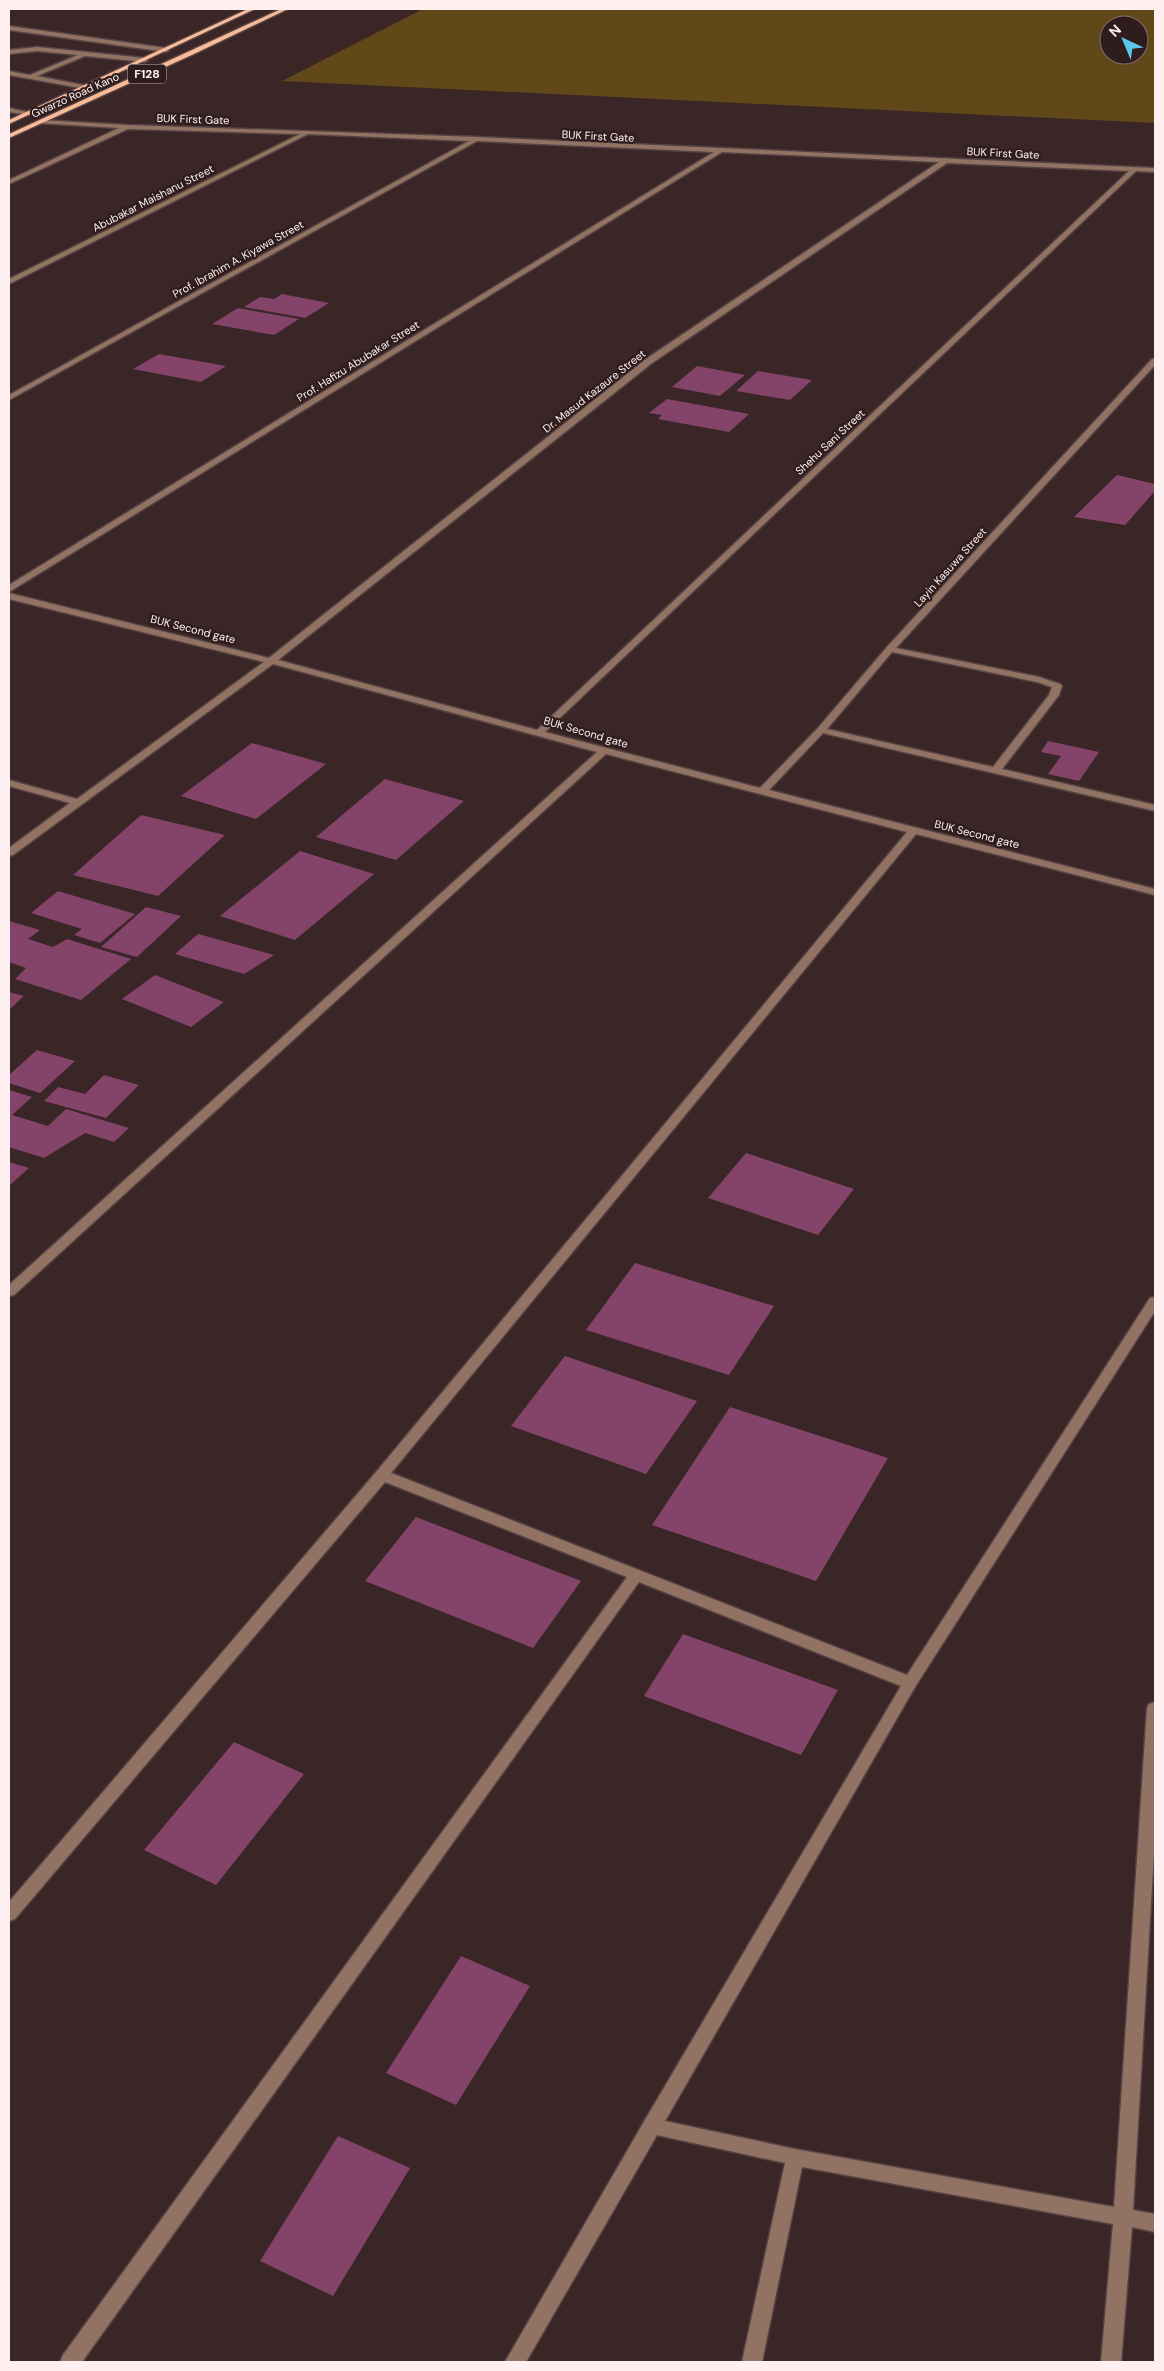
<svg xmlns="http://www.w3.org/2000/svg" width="1164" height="2371" font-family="'DM Sans',sans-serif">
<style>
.green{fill:#614818;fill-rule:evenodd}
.building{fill:#844369}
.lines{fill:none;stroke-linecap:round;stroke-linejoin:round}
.minor-casing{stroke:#554243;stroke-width:3}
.major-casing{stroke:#554243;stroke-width:3}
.minor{fill:#927363;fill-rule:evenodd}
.major{fill:#f9ba98;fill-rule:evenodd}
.labels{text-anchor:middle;stroke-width:4.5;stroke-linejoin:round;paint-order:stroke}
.far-street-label{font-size:11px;fill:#fef0f0;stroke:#2f1d1d}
.shield{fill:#2f1d1d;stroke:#c0b1b1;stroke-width:1}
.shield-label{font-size:12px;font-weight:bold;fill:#fef0f0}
</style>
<rect width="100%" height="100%" fill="#3a2627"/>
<path class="green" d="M423 9H1155V123L282 81ZM1109 25H1139V55H1109Z"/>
<g class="building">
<path d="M282 294 329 303 305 318 244 307 260 297 274 299Z"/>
<path d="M238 308 299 319 274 335 212 324Z"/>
<path d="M159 354 226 366 201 382 133 369Z"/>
<path d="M697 366 745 375 720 396 672 387Z"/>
<path d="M758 371 812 380 790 400 736 391Z"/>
<path d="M667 399 749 414 729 432 658 419 662 415 649 413Z"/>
<path d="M1117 475 1155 484V491L1125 525 1074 517Z"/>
<path d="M1048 741 1099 752 1079 781 1048 774 1061 756 1041 752Z"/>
<path d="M252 743 326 764 256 819 181 796Z"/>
<path d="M385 779 464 801 396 860 316 837Z"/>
<path d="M141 815 225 835 158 896 73 875Z"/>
<path d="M300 851 374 874 295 940 220 916Z"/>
<path d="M58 891 135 914 100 943 74 935 82 929 31 913Z"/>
<path d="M146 907 181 916 137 957 101 947Z"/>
<path d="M9 921 40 930 28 939 53 947 67 939 131 959 81 1000 15 979 26 968 9 962Z"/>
<path d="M198 934 274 955 244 974 175 954Z"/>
<path d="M155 975 224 1002 191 1027 122 999Z"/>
<path d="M9 992 24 996 9 1010Z"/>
<path d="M37 1050 75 1061 40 1093 9 1083V1075Z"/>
<path d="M104 1075 139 1085 106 1118 44 1101 58 1087 85 1094Z"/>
<path d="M9 1090 32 1097 12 1115 48 1126 66 1109 129 1128 114 1142 85 1133 44 1158 9 1147Z"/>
<path d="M746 1153 854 1189 818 1235 708 1198Z"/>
<path d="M9 1162 29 1168 9 1186Z"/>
<path d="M635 1263 774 1306 729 1375 586 1330Z"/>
<path d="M565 1356 697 1401 646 1474 511 1426Z"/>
<path d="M730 1407 888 1458 816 1581 652 1525Z"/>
<path d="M416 1517 581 1581 533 1648 365 1581Z"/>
<path d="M683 1634 838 1690 801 1755 644 1696Z"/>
<path d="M234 1742 304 1774 216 1885 144 1850Z"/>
<path d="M461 1956 530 1986 456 2105 386 2073Z"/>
<path d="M338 2136 410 2168 333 2296 260 2261Z"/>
</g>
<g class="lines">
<g class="minor-casing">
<g id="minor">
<path d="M9 26 166 48 169 50 166 52 9 30Z"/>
<path d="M37 47 145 58 148 60 145 62 85 56 37 76 88 86 86 89 9 75V71L30 75 78 55 37 51 9 54V50Z"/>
<path d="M9 108 32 113 29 115 9 112Z"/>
<path d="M40 120 128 125 477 137 1155 168V172L1136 171 545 732 760 788 818 728 887 647 1152 359H1155V365L896 648 1039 677 1060 684 1062 686 1059 695 1002 769 1155 805V811L823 733 769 790 1155 889V895L916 834 391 1473 907 1675 1150 1298 1155 1297V1311L915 1687 665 2121 795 2149 1114 2207 1147 1708 1149 1704 1155 1702V1835L1133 2210 1155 2214V2232L1132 2227 1121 2362H1101L1113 2224 802 2167 762 2362H742L785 2163 657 2135 526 2362H505L645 2120 901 1686 639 1582 82 2362H60L63 2355 627 1577 385 1482 15 1919 9 1921V1902L377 1471 907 832 606 754 14 1295 9 1296V1285L597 752 273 664 13 855 9 856V848L70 803 9 786V780L77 799 264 662 9 599V593L269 658 646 359 939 162 722 152 9 592V585L714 152 477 141 9 400V395L469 141 308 134 9 284V279L300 134 128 129 9 184V180L119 128 38 123ZM947 163 1129 171 537 730 278 660 652 363ZM892 652 1037 682 1052 687 1049 695 993 767 827 729Z"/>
</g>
</g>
<g class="major-casing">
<g id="major">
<path d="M248 9H255L9 124V120Z"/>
<path d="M281 9H288L194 54 9 138V134Z"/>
</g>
</g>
<use href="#minor" class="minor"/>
<use href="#major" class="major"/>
</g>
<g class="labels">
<g class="far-street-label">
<text transform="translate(75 95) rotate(-24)" y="4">Gwarzo Road Kano</text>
<text transform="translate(193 119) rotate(2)" y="4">BUK First Gate</text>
<text transform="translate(598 136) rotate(3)" y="4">BUK First Gate</text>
<text transform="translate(1003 153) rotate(3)" y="4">BUK First Gate</text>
<text transform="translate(153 198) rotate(-27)" y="4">Abubakar Maishanu Street</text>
<text transform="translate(238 259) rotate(-29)" y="4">Prof. Ibrahim A. Kiyawa Street</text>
<text transform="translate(358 361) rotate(-32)" y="4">Prof. Hafizu Abubakar Street</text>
<text transform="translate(594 391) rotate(-38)" y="4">Dr. Masud Kazaure Street</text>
<text transform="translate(830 442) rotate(-43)" y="4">Shehu Sani Street</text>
<text transform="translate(950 567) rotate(-48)" y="4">Layin Kasuwa Street</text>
<text transform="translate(193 629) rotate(14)" y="4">BUK Second gate</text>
<text transform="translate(586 732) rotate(16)" y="4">BUK Second gate</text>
<text transform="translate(977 834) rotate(14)" y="4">BUK Second gate</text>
</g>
<rect class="shield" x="128" y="64.5" width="38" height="19" rx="4"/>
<g class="shield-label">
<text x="147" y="78">F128</text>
</g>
</g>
<rect width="1164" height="2371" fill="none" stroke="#fef0f0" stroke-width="20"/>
<g transform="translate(1124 40) rotate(316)"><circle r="24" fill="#2f1d1d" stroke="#827171"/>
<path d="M0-4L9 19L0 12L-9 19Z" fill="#5ac8e6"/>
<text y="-8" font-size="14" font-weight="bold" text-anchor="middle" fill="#fef0f0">N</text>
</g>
</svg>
